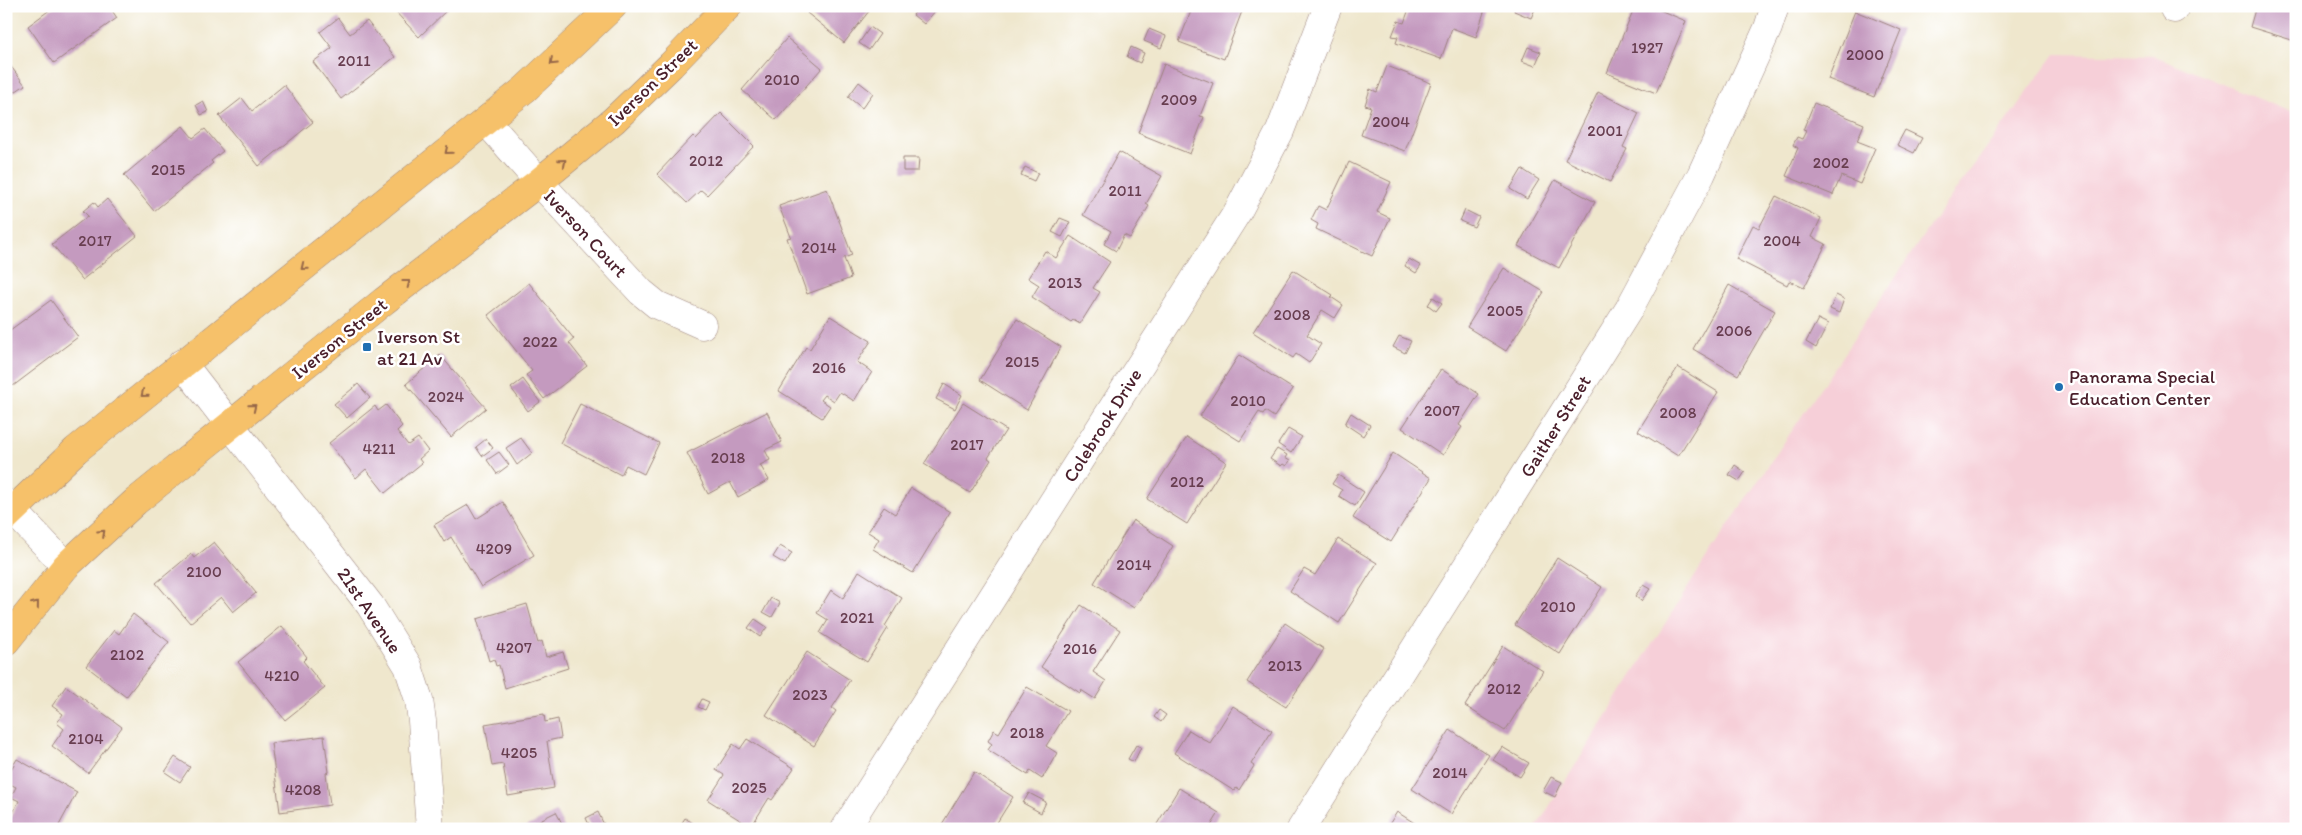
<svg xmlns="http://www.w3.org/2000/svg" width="2302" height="835" font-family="Itim,sans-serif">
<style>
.built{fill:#f6cfd8}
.building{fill:#c49abf}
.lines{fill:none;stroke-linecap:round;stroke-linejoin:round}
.minor-casing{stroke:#9c837c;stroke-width:29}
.major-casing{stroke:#9c837c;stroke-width:29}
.minor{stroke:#fff;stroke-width:28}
.major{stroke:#f6c16b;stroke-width:28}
.oneway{stroke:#976848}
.poi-dot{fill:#1f6fb2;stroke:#fff;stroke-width:2}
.labels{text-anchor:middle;stroke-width:5;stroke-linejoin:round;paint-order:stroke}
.number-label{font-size:16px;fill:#683e50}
.street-label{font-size:19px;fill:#4a1f2b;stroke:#fff}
.poi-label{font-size:19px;fill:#4a1f2b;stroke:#fff;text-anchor:start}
</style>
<rect width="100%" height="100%" fill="#fff"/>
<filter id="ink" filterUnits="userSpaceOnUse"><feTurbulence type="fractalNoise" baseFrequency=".02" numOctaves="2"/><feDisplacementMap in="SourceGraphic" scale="10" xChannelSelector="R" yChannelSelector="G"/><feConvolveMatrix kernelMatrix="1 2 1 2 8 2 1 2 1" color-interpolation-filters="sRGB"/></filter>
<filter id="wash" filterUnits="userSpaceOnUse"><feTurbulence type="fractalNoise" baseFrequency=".0096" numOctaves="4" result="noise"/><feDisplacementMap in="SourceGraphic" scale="20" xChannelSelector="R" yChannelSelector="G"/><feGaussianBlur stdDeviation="1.12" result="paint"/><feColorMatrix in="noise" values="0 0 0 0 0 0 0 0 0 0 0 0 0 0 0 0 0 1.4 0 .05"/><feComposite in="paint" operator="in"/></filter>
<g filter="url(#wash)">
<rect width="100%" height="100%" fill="#efe7cd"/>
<path class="built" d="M2055 54 2155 56 2296 114V829H1535L1711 551 1931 224Z"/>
<g id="blocks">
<g class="building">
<path d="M55 6H109L117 18 54 63 28 26Z"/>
<path d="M390 6H451L419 37Z"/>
<path d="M813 6H873L844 43 807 13Z"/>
<path d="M920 6H934L937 9 924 24 913 15Z"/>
<path d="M1193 6H1244L1224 59 1179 42Z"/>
<path d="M1410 6H1486L1476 37 1452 28 1441 59 1396 43 1398 37 1392 36 1398 21 1404 23Z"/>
<path d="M1516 6H1533L1536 7 1531 18 1514 11Z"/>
<path d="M1635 6H1650L1686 21 1656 93 1607 73Z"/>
<path d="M2256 6H2296L2295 41 2250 27Z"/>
<path d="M1855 11 1901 30 1874 97 1828 79Z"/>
<path d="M338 18 350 34 367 21 395 57 341 99 313 62 332 48 320 32Z"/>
<path d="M870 27 880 34 869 50 859 43Z"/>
<path d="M1149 29 1166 36 1161 48 1144 41Z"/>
<path d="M787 38 822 68 776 120 742 90Z"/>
<path d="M1131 47 1144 53 1140 63 1127 57Z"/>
<path d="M1528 47 1541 52 1535 66 1522 61Z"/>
<path d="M6 60 25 85 6 98Z"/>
<path d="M1164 64 1213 83 1200 116 1204 117 1190 154 1138 133Z"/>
<path d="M1387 66 1431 83 1405 151 1361 135 1371 107 1365 105 1370 89 1377 92Z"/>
<path d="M859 82 873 93 862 108 848 97Z"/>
<path d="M284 85 313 122 259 166 219 116 242 98 252 111Z"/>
<path d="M1598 92 1639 113 1623 147 1627 149 1610 182 1565 160Z"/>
<path d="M203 101 208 112 201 115 196 105Z"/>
<path d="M1814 103 1864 124 1857 141 1875 148 1860 184 1841 176 1833 195 1786 176 1798 148 1793 145 1797 137 1802 139 1806 131 1803 130Z"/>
<path d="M721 113 754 146 707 195 701 190 687 203 657 174 693 136 696 139Z"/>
<path d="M183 126 193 138 205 129 223 151 211 161 213 163 154 211 124 175Z"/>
<path d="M1905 130 1922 138 1914 153 1897 145Z"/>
<path d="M1119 152 1162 176 1146 204 1149 206 1130 238 1124 235 1116 251 1104 244 1111 231 1083 215Z"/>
<path d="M903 158H919L918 171H903Z"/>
<path d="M1349 162 1391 182 1377 212 1390 218 1372 256 1316 229 1318 224 1311 220 1318 206 1326 210Z"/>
<path d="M1025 167 1038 173 1034 181 1021 175Z"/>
<path d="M1522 169 1539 180 1527 199 1510 189Z"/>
<path d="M1555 180 1595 202 1559 268 1518 246Z"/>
<path d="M827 189 852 255 844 258 851 278 807 294 787 238 791 237 779 206Z"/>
<path d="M1776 196 1821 218 1812 237 1826 244 1804 288 1789 281 1787 285 1736 259 1753 225 1759 228Z"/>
<path d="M107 199 137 236 82 280 52 244 88 216 83 211 94 202 98 207Z"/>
<path d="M1465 210 1479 217 1474 227 1460 221Z"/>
<path d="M1060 218 1070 222 1062 237 1052 232Z"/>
<path d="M1070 236 1110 262 1093 288 1100 292 1080 324 1073 320 1071 322 1032 297 1039 285 1028 278 1045 251 1056 258Z"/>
<path d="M1409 259 1421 266 1416 273 1405 266Z"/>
<path d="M1504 268 1544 292 1506 351 1467 327Z"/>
<path d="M1293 270 1333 295 1331 297 1343 305 1335 318 1322 310 1307 335 1321 344 1309 363 1296 354 1293 358 1253 332Z"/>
<path d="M529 283 574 339 569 343 587 366 544 399 526 375 532 371 488 315Z"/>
<path d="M1729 285 1775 311 1738 375 1693 349Z"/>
<path d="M1836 295 1844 299 1839 313 1830 309Z"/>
<path d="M1433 297 1442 303 1436 311 1428 305Z"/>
<path d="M51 300 78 337 13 386 6 376V333Z"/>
<path d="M830 316 871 341 857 362 872 372 854 401 840 392 834 401 825 395 821 400 830 406 822 418 779 391 806 347 810 349Z"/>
<path d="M1017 319 1061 347 1027 410 980 380Z"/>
<path d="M1818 319 1828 324 1816 348 1806 342Z"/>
<path d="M1399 336 1411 341 1405 353 1393 347Z"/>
<path d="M440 355 486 408 451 437 406 384Z"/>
<path d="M1239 355 1293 389 1274 417 1265 411 1263 414 1259 412 1240 441 1200 416Z"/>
<path d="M1678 367 1718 392 1678 456 1638 431Z"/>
<path d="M1441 369 1479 394 1459 425 1462 427 1443 455 1402 428Z"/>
<path d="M523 379 540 402 528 411 511 388Z"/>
<path d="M358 384 370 398 347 418 334 404Z"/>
<path d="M944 384 962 395 955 409 936 399Z"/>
<path d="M963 403 1006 430 988 458 991 460 970 493 924 464Z"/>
<path d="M580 404 659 443 644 474 626 465 621 475 560 443Z"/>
<path d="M386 405 402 426 397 431 408 445 418 438 428 451 419 459 422 463 385 493 366 469 356 478 329 443 375 406 378 411Z"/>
<path d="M767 412 782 442 765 450 770 460 760 465 769 480 738 497 730 482 708 494 687 453Z"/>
<path d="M1351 413 1370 425 1363 436 1345 424Z"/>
<path d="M1288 429 1302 437 1291 453 1278 444Z"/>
<path d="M1187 437 1226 462 1187 524 1147 499Z"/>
<path d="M521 438 532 453 517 465 506 448Z"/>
<path d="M486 439 493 448 482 456 476 447Z"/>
<path d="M1277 449 1287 455 1285 458 1290 461 1286 466 1283 464 1281 466 1270 459Z"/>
<path d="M499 452 509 465 497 474 487 460Z"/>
<path d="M1393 453 1431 478 1391 542 1353 518Z"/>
<path d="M1735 465 1745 472 1739 481 1729 475Z"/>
<path d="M1338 475 1364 492 1355 506 1339 496 1342 490 1332 484Z"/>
<path d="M911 488 950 512 913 573 873 549 879 539 868 532 884 507 895 514Z"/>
<path d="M503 502 534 555 481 587 451 537 444 542 434 525 468 505 476 519Z"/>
<path d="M1133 520 1173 546 1134 608 1094 583Z"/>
<path d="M1338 539 1377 563 1339 623 1290 591 1304 569 1315 575Z"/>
<path d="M214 542 256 593 233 612 221 597 190 623 156 583 191 554 194 558Z"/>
<path d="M780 546 792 553 785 564 773 557Z"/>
<path d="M1557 558 1602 587 1560 654 1515 625Z"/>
<path d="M859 571 902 598 885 626 888 628 867 662 820 633 828 620 817 613 831 590 843 598Z"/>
<path d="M1643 585 1650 589 1641 601 1635 596Z"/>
<path d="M771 598 780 603 772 617 763 612Z"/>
<path d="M527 604 538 643 542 641 546 657 563 652 568 668 505 688 499 665 496 666 494 659 489 661 477 619Z"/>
<path d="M1081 605 1120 630 1093 672 1106 681 1095 699 1081 690 1080 693 1041 667Z"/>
<path d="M133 614 169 642 126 697 86 666 114 630 119 634Z"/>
<path d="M755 619 767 627 760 637 748 628Z"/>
<path d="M1285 623 1324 649 1286 707 1247 682Z"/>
<path d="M282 626 307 657 303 661 325 688 285 720 238 662Z"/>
<path d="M1503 646 1543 671 1505 731 1465 706Z"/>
<path d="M807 652 850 680 832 708 836 711 814 746 766 715Z"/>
<path d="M66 686 122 727 88 773 52 746 64 729 57 723 63 714 52 706Z"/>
<path d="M1027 687 1068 711 1046 746 1057 753 1042 779 1030 771 1028 775 988 750 992 744 988 741 994 730 999 733Z"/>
<path d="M702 699 709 702 705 710 698 707Z"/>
<path d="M1233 706 1272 731 1251 764 1254 766 1239 790 1236 788 1234 791 1174 753 1189 730 1210 743Z"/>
<path d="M1159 710 1166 715 1161 722 1154 717Z"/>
<path d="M544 714 545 722 558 719 561 738 547 741 554 788 508 796 503 764 492 766 485 724Z"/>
<path d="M1450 730 1489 755 1451 814 1412 789Z"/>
<path d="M324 736 329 772 326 773 330 805 280 812 271 743Z"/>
<path d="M747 739 794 768 772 800 769 798 751 827 708 800 724 775 716 770 733 744 740 749Z"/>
<path d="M1136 745 1141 747 1134 762 1128 759Z"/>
<path d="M1502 747 1529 763 1520 777 1493 760Z"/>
<path d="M175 757 190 767 180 782 165 772Z"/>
<path d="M17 759 77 792 57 829H21L8 822 19 801 11 797 16 787 6 782V778Z"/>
<path d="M974 772 1013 797 993 829H939Z"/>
<path d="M1551 777 1562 782 1555 797 1543 791Z"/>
<path d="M1179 788 1219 813 1209 829H1154Z"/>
<path d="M1029 793 1046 802 1041 813 1023 803Z"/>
<path d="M556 812 565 829H522Z"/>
<path d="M598 812 606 829H591L586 818Z"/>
<path d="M1397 812 1424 829H1386Z"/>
<path d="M685 818 702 829H678Z"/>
</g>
</g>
</g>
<g filter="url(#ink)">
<use href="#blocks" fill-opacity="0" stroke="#9c837c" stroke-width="1"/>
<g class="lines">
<g class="minor-casing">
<g id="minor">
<path d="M2174 9 2175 6"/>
<path d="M486 121 539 182 641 292 657 305 702 325"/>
<path d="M182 363 370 605 408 666 419 700 422 721 430 829"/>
<path d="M6 503 66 566"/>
<path d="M845 829 1238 211 1280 131 1328 6"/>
<path d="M1301 829 1629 309 1701 175 1768 28 1775 6"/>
</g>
</g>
<g class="major-casing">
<g id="major">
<path d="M6 517 76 450 525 89 613 6"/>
<path d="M6 641 66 566 135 502 384 301 539 182 614 120 671 65 728 6"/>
</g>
</g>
<use href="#minor" class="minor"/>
<use href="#major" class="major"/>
</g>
<defs><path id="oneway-chevron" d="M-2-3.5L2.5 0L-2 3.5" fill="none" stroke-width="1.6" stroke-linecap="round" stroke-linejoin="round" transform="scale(1.25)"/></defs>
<g class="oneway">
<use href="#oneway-chevron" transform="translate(553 62) rotate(137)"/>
<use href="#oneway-chevron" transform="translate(448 151) rotate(141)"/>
<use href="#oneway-chevron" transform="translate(563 162) rotate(-40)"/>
<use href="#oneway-chevron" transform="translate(304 267) rotate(141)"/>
<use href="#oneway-chevron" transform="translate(407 283) rotate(-37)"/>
<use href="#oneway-chevron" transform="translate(144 394) rotate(141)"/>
<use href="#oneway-chevron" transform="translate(253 407) rotate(-39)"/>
<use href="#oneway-chevron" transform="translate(102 533) rotate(-43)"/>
<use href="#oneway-chevron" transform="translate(36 604) rotate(-51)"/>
</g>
</g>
<g class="poi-dot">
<rect x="362" y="342" width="10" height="10" rx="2.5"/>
<circle cx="2059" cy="387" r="5"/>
</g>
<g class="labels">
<g class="number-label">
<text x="1647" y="53">1927</text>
<text x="1865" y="60">2000</text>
<text x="354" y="66">2011</text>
<text x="782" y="85">2010</text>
<text x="1179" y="105">2009</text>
<text x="1391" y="127">2004</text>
<text x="1605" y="136">2001</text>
<text x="706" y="166">2012</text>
<text x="1831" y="168">2002</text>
<text x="168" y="175">2015</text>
<text x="1125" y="196">2011</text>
<text x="95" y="246">2017</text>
<text x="1782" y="246">2004</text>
<text x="819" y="253">2014</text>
<text x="1065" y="288">2013</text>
<text x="1505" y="316">2005</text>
<text x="1292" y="320">2008</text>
<text x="1734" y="336">2006</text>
<text x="540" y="347">2022</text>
<text x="1022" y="367">2015</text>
<text x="829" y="373">2016</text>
<text x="446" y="402">2024</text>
<text x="1248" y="406">2010</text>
<text x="1442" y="416">2007</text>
<text x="1678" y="418">2008</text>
<text x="967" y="450">2017</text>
<text x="379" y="454">4211</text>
<text x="728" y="463">2018</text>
<text x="1187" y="487">2012</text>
<text x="494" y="554">4209</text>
<text x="1134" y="570">2014</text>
<text x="204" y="577">2100</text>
<text x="1558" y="612">2010</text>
<text x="857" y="623">2021</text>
<text x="514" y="653">4207</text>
<text x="1080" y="654">2016</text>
<text x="127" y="660">2102</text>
<text x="1285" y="671">2013</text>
<text x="282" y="681">4210</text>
<text x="1504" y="694">2012</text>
<text x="810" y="700">2023</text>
<text x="1027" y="738">2018</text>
<text x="86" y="744">2104</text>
<text x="519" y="758">4205</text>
<text x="1450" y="778">2014</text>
<text x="749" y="793">2025</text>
<text x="303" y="795">4208</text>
</g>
<g class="street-label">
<text transform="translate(652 82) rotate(-44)" y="7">Iverson Street</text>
<text transform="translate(586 233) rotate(47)" y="7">Iverson Court</text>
<text transform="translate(339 338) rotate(-39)" y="7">Iverson Street</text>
<text transform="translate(1102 425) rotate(-58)" y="7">Colebrook Drive</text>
<text transform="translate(1555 426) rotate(-58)" y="7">Gaither Street</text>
<text transform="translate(370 610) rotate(56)" y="7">21st Avenue</text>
</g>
<g class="poi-label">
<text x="377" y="343">Iverson St<tspan x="377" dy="22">at 21 Av</tspan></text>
<text x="2069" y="383">Panorama Special<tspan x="2069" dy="22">Education Center</tspan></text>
</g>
</g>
<rect width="2302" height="835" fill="none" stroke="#fff" stroke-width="25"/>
</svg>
